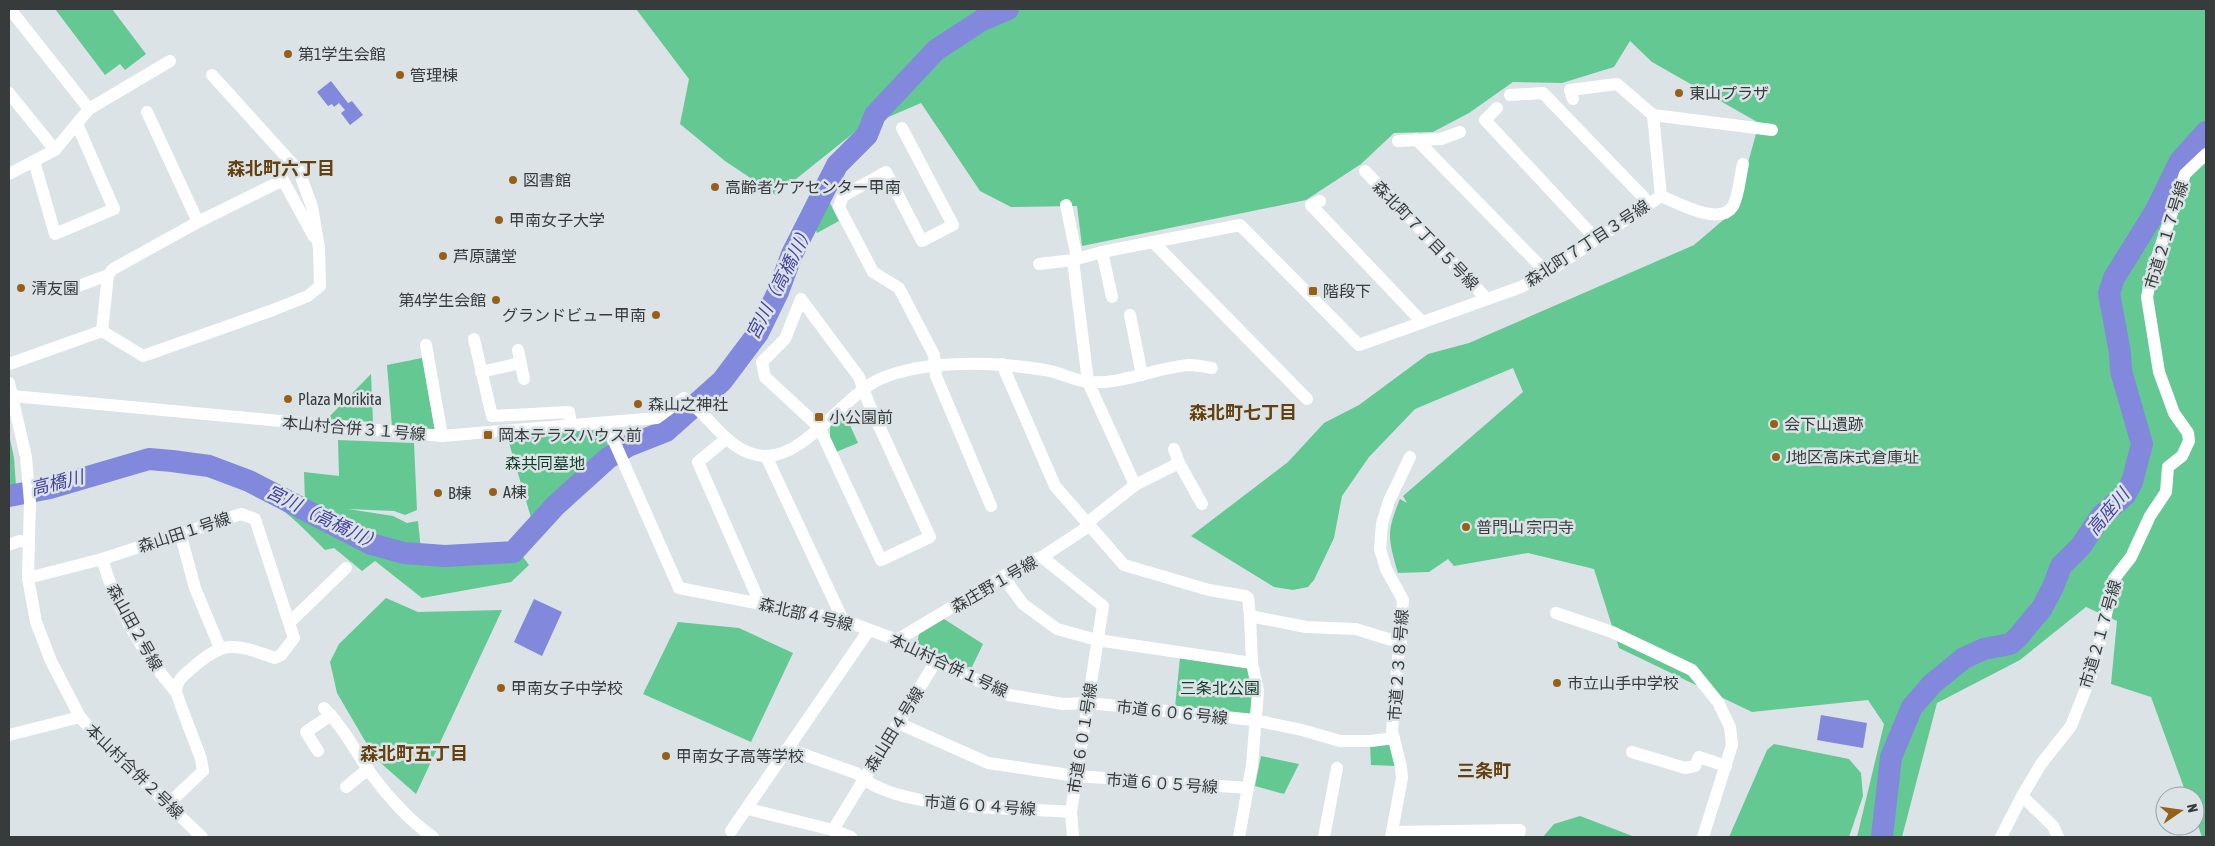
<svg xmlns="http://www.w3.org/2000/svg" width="2215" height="846" font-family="'Asap Condensed','Noto Sans JP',sans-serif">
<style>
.green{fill:#64c893}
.water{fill:#8288dc}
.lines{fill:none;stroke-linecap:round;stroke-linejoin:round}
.river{stroke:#8288dc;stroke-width:22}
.minor{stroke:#fff;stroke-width:12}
.poi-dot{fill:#966018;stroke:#dbe3e6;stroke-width:2}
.labels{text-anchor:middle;stroke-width:5;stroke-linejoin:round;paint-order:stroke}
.poi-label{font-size:16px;fill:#373b3c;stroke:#dbe3e6;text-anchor:start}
.street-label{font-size:16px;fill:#373b3c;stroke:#dbe3e6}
.park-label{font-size:16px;fill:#103c27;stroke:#dbe3e6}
.neighbourhood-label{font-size:18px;font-weight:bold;fill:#65400f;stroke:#dbe3e6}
.water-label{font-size:18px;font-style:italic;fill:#4542a4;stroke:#dbe3e6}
</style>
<rect width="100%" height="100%" fill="#dbe3e6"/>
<g class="green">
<path d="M55 9H112L146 54 125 70 120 64 105 75Z"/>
<path d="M636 9H2206V837H2202L2195 817V796H2187L2151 697 2111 684 2117 621 2086 607 2020 660 1937 703 1902 837H1857L1884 724 1868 700 1752 712 1619 648 1594 569 1528 553 1454 566 1448 559 1429 572 1398 573C1388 538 1386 533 1400 499L1407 503 1403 496 1523 392 1513 368 1415 409 1369 457 1342 496 1334 538 1314 580 1308 587 1293 590 1274 587 1191 536 1288 462 1324 423 1359 405 1428 354 1469 343 1694 245 1735 210 1759 123 1652 62 1630 41 1614 67 1562 83 1513 82 1469 113 1433 132 1394 133 1361 164 1306 200 1082 246 1077 206 1011 207 980 191 921 103 856 131 776 195 725 161 680 124 689 79Z"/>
<path d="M829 201 839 221 817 233 814 225 824 204Z"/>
<path d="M422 358 435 431 392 427 387 365Z"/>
<path d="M371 374 373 422 327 419Z"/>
<path d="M845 414 858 443 836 452 830 440V425Z"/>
<path d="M595 430 604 434 609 448 580 471 532 521 507 436Z"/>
<path d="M9 434 14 458 16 486 9 487Z"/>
<path d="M338 440 414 443 417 510 405 515 394 511 348 509 393 516 407 523 418 521 421 550 514 545 529 565 511 582 422 598 375 561 362 571 334 548 325 550C299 524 277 500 242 487L245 477 305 501 304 472 339 476Z"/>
<path d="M386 598 418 612 502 610 416 794 375 758 337 693 330 662 339 644Z"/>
<path d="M944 619 983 644 971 669 917 643 919 634Z"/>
<path d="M678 622 739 628 793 653 751 742 643 694Z"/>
<path d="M1180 658 1248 667 1254 693 1251 717 1175 707Z"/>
<path d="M1391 744 1395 766 1371 765 1370 745Z"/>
<path d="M1774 744 1849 759 1861 773 1863 796 1849 837H1729L1767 750Z"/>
<path d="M1261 756 1299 764 1284 794 1255 786Z"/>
<path d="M1580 816 1635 837H1543L1554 824Z"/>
</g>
<g class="water">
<path d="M331 81 348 103 352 101 363 115 350 125 341 113 345 110 339 103 334 107 332 104 328 106 317 92Z"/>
<path d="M534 599 562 612 542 656 514 642Z"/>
<path d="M1821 715 1867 723 1863 748 1817 740Z"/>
</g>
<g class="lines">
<g class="river">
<path d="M9 496 50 488 149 459 172 461 209 466 249 481 371 544 404 553 445 556 513 552 555 506 608 458 628 446 666 431 722 381 758 333 778 292 792 254 837 165 867 135 875 115 936 50 982 20 1008 9"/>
<path d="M1882 837 1891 757 1912 707 1932 684 1964 658 1984 649 2010 644 2018 637 2042 608 2053 587 2061 566 2081 546 2101 516 2125 495 2132 482 2142 444 2121 371 2120 353 2109 293 2114 278 2155 212 2180 161 2206 132"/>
</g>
<g class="minor">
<path d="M10 9 89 109"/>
<path d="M9 93 55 150"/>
<path d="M1510 95 1543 93 1649 203"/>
<path d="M1497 108 1485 120 1596 239"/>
<path d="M147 112 198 222"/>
<path d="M1653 115 1772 130"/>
<path d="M902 128 953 225 922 241 886 172 843 196 839 207 873 272 899 288 934 355 936 376 991 506"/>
<path d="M1416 139 1547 273"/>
<path d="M1398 141 1441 139 1460 132"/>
<path d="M34 161 55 234 114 209 77 124"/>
<path d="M1365 171 1487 299"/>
<path d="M9 174 55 150 89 109 170 61"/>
<path d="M1661 196C1678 203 1720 227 1733 206 1739 195 1740 176 1743 164"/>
<path d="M1320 201 1311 205 1422 322"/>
<path d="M1066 205 1077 258"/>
<path d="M1153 242 1307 399"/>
<path d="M1102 252 1112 297"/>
<path d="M1039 264 1073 260"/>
<path d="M65 291 108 275"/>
<path d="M801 299 859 377 869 404 930 537 881 560 819 427 765 377 762 362 785 339Z"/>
<path d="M1130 315 1142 375"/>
<path d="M102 331 143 356 273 310 308 296 320 286 319 248 312 207 299 171 212 75"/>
<path d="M102 331 108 275 113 269 198 222 283 180 314 237"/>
<path d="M474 339 492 416 569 412 571 425"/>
<path d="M426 345 442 436"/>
<path d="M518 350 524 379"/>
<path d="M9 364 102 331"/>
<path d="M1002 364 1055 486 1124 565 1209 590 1245 596 1248 598 1250 616 1306 627 1356 629 1401 643"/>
<path d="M481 372 520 363"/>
<path d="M9 383 26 457 30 502 28 578 36 622 51 661 80 717 100 740 202 837"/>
<path d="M13 396 442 436 657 418 684 398C712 416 727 454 765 456 804 458 845 395 880 379 926 359 996 362 1045 370 1060 372 1074 381 1089 382 1122 385 1156 367 1190 365 1197 365 1205 367 1212 368"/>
<path d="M606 423 679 588 843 620 897 640 936 661 1009 695 1063 704 1089 703 1254 720 1302 730 1340 741H1371L1394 738"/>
<path d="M726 439 698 462 760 603"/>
<path d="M1174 449 1179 463"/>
<path d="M766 456 843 620"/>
<path d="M1135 485 1088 382 1073 260 1102 252 1240 225 1359 345 1521 287 1551 270 1661 196 1653 115 1617 84 1570 90 1573 99"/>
<path d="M1087 523 1135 485 1179 463 1202 504"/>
<path d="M180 533 195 588 220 648"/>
<path d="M9 545 19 541 29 542"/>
<path d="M1042 557 1103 606 1071 812 1073 837"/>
<path d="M102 559C116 607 143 654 176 692"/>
<path d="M28 578 102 559 241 514 255 519 294 638 281 655 275 658C235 644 225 639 191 669 184 675 177 680 176 690 176 696 198 749 201 759L203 771 168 804"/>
<path d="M1004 578 1023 604 1057 629 1097 640 1252 663"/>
<path d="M1556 613 1612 632 1692 670 1718 702 1730 727 1732 745 1703 837"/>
<path d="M290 622 346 568"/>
<path d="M897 640 1029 561 1042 557 1089 526"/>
<path d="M324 708C342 726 353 747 367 768 383 791 409 821 433 837"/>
<path d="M898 723 988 763 1076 776 1248 788"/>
<path d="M9 735 80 717"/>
<path d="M788 749 856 773 864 779 936 661"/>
<path d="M318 751 306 732 331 715"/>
<path d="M1632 752 1685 768 1695 766 1699 757 1726 766"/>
<path d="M346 787 368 769"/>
<path d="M2022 796 2053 826 2058 837"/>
<path d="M748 809 833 830 851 837"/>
<path d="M833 830 864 779C904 810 1018 808 1071 812"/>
<path d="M731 831 869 630"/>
<path d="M1392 832 1520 830 1518 837"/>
<path d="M1239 837 1252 765 1258 691 1252 663 1250 616"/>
<path d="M1324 837 1337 768"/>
<path d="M1391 837 1402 778 1401 767 1392 731 1403 600 1386 569 1380 549 1382 524 1389 501 1410 457"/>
<path d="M2001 837 2022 796 2041 764 2071 726 2094 668 2114 579 2131 557 2150 516 2166 492 2168 467 2182 456 2189 441 2188 433 2174 413 2159 372 2147 297 2152 272 2185 174 2206 154"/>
</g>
</g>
<g class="poi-dot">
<circle cx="288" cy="54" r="5"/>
<circle cx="400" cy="75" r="5"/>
<circle cx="1679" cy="93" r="5"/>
<circle cx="513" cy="180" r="5"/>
<circle cx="715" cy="187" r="5"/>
<circle cx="499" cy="220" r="5"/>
<circle cx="443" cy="256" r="5"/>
<circle cx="21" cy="288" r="5"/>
<rect x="1308" y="286" width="10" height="10" rx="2.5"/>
<circle cx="496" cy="300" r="5"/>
<circle cx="656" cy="315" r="5"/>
<circle cx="288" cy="399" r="5"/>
<circle cx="638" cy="404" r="5"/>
<rect x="814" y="412" width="10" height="10" rx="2.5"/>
<circle cx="1774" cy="424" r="5"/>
<rect x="483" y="430" width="10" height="10" rx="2.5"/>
<circle cx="1776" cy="457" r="5"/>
<circle cx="493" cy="492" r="5"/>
<circle cx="438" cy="493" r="5"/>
<circle cx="1466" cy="527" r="5"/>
<circle cx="1557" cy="683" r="5"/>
<circle cx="501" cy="688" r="5"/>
<circle cx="666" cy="756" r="5"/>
</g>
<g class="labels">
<g class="poi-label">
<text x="298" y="60">第1学生会館</text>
<text x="410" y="81">管理棟</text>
<text x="1689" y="99">東山プラザ</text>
<text x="523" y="186">図書館</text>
<text x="725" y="193">高齢者ケアセンター甲南</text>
<text x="509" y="226">甲南女子大学</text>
<text x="453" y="262">芦原講堂</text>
<text x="31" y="294">清友園</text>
<text x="1323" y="297">階段下</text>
<text x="486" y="306" text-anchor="end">第4学生会館</text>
<text x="646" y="321" text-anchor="end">グランドビュー甲南</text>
<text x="298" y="405">Plaza Morikita</text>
<text x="648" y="410">森山之神社</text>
<text x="829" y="423">小公園前</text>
<text x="1784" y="430">会下山遺跡</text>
<text x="498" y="441">岡本テラスハウス前</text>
<text x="1786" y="463">J地区高床式倉庫址</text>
<text x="503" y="498">A棟</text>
<text x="448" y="499">B棟</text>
<text x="1476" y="533">普門山 宗円寺</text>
<text x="1567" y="689">市立山手中学校</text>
<text x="511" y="694">甲南女子中学校</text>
<text x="676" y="762">甲南女子高等学校</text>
</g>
<g class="street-label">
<text transform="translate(1426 235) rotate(46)" y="6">森北町７丁目５号線</text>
<text transform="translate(2166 235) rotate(-73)" y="6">市道２１７号線</text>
<text transform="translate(1587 243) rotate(-33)" y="6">森北町７丁目３号線</text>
<text transform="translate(354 428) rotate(5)" y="6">本山村合併３１号線</text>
<text transform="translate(184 532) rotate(-18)" y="6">森山田１号線</text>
<text transform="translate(994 584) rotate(-30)" y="6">森庄野１号線</text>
<text transform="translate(806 614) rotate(13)" y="6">森北部４号線</text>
<text transform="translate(135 627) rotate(61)" y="6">森山田２号線</text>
<text transform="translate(2100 634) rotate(-74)" y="6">市道２１７号線</text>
<text transform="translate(949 665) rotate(25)" y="6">本山村合併１号線</text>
<text transform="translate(1398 665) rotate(-86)" y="6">市道２３８号線</text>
<text transform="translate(1172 712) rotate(6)" y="6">市道６０６号線</text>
<text transform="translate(894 729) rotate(-58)" y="6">森山田４号線</text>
<text transform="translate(1082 738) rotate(-81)" y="6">市道６０１号線</text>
<text transform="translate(135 771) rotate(44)" y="6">本山村合併２号線</text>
<text transform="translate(1162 783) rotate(4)" y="6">市道６０５号線</text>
<text transform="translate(980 805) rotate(4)" y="6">市道６０４号線</text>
</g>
<g class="park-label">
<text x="545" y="469">森共同墓地</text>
<text x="1220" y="694">三条北公園</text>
</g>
<g class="neighbourhood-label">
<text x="281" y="175">森北町六丁目</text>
<text x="1243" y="419">森北町七丁目</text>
<text x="414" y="760">森北町五丁目</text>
<text x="1484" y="777">三条町</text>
</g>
<g class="water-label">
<text transform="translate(780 282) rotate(-63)" y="6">宮川（高橋川）</text>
<text transform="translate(57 483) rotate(-14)" y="6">高橋川</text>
<text transform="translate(2108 512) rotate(-50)" y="6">高座川</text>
<text transform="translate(324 518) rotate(26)" y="6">宮川（高橋川）</text>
</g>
</g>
<rect width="2215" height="846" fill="none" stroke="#373b3c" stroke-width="20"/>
<g transform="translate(2180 811) rotate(77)"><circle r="24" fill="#dbe3e6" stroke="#99a0a2"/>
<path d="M0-4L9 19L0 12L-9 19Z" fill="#966018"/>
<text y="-8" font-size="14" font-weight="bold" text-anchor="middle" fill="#373b3c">N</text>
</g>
</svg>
